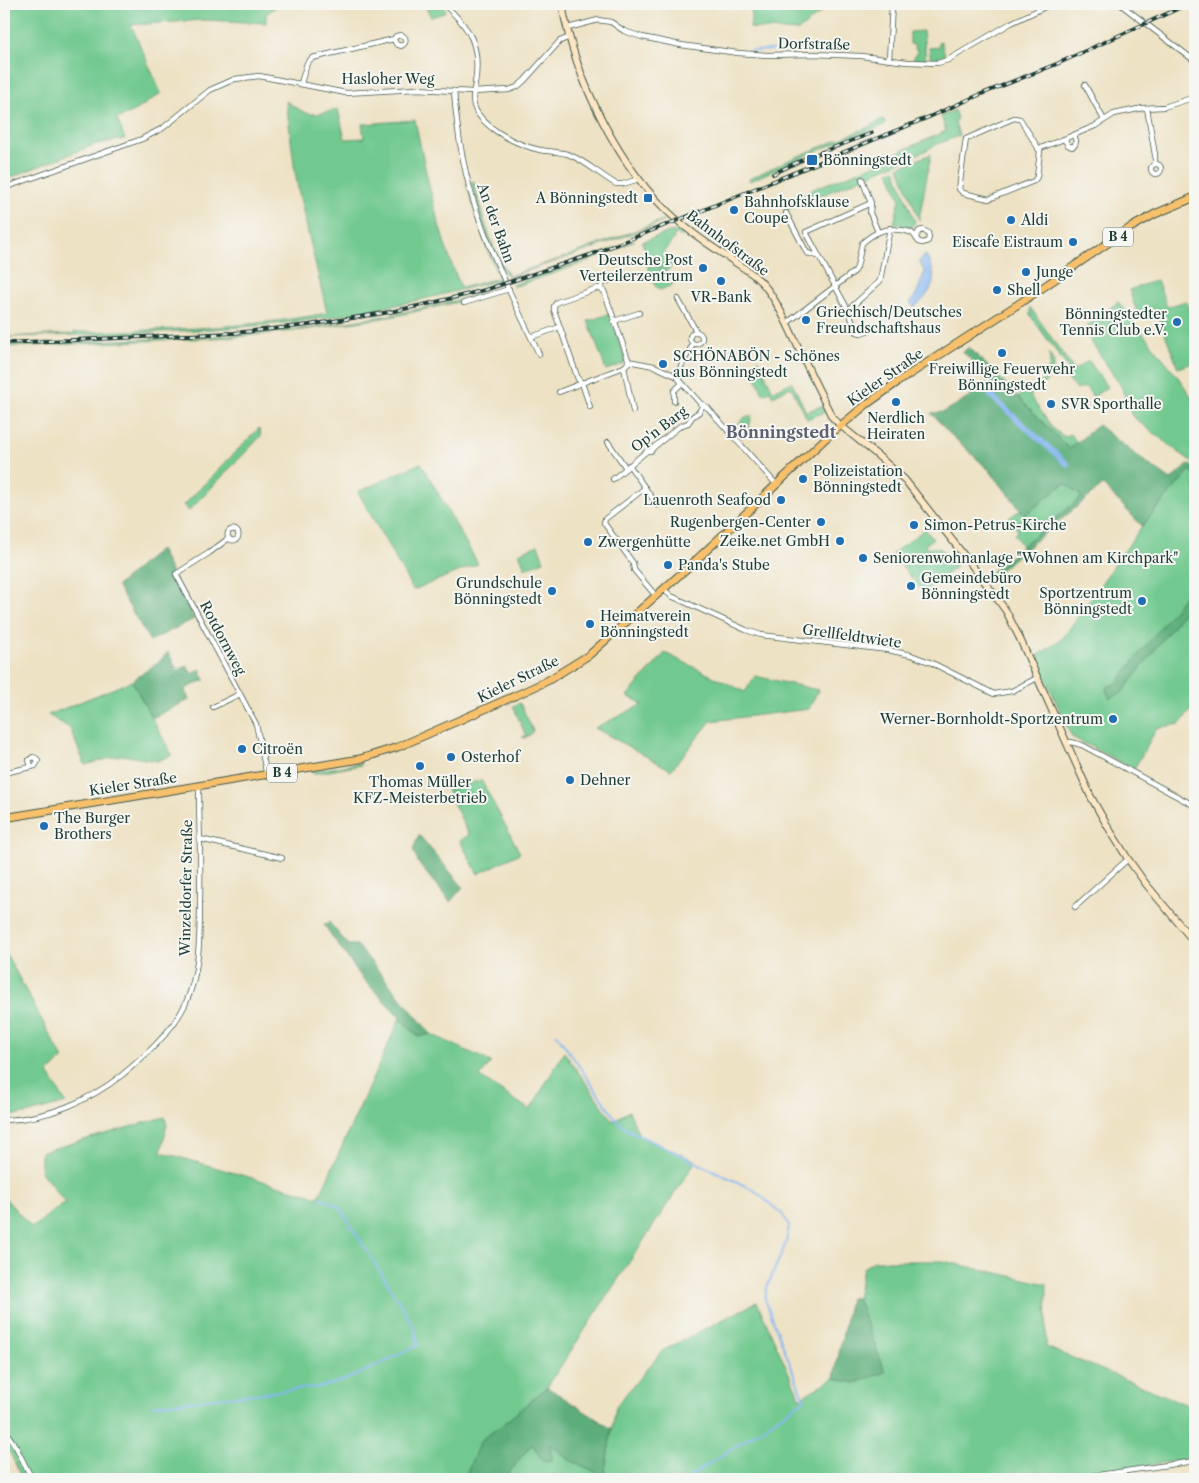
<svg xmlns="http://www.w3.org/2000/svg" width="1199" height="1483" font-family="'Libre Caslon Text',serif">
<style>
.green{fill:#71c98f;stroke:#488362}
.forest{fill:#5cad7a;stroke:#3e7557}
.water{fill:#84b6f1;stroke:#527a92}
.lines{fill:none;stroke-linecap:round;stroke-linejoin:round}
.stream{stroke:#84b6f1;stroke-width:2}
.canal{stroke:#84b6f1;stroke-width:5.5}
.street-casing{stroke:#3e564a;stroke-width:6}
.secondary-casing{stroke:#3e564a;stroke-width:8}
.primary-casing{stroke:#3e564a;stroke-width:9}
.street{stroke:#fff;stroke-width:4.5}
.secondary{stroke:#fce6c4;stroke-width:6}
.primary{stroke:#f7c06c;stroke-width:7}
.rail-casing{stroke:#1f3d34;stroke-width:4}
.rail{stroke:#f6f6f2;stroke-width:2;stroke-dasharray:5.5;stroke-linecap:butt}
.poi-dot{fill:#1f6fb2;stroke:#f6f6f2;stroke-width:2}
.labels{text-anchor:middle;stroke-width:4;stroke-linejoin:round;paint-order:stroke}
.shield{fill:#f6f6f2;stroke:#60746d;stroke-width:1}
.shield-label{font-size:12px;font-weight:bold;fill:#1f3d34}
.street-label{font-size:14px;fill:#1f3d34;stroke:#f6f6f2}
.poi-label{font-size:14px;fill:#1f3d34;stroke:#f6f6f2;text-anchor:start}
.quarter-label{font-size:16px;font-weight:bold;fill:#5d6171;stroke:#f6f6f2}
</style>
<rect width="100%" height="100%" fill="#f6f6f2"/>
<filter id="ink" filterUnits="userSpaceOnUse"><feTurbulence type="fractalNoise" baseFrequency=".02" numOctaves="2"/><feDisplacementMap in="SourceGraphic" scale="10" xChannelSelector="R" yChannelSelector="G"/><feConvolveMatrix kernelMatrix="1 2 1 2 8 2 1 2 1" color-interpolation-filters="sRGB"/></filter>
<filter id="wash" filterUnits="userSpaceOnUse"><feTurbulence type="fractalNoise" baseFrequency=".0096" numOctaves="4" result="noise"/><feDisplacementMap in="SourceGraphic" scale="20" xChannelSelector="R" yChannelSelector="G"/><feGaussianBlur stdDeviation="1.12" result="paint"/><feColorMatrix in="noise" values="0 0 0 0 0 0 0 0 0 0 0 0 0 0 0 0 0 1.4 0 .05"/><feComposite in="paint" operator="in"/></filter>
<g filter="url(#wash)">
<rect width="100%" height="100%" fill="#eee2c4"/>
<g class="green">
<path d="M4 4H280L266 14V23L204 20 131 25 161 93 138 109 117 119 125 139 96 144 4 180Z"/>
<path d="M424 4H441L446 9 444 13 431 17Z"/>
<path d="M723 4H828L827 7 798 31 750 28 752 9Z"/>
<path d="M923 31 926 60 914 59V55H917V49H915V45L910 44V32Z"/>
<path d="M941 41 945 55 931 60 929 48 939 47 938 42Z"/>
<path d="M286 101C308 116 311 117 338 109L345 139 364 138 362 124 415 120C427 177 438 234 461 288L499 278 488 252 466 183 489 252 502 279C439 296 375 312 310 320 208 333 106 334 4 337L74 334V332C158 330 244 329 327 313L301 203 295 172Z"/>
<path d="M954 110 957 118 955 122 959 136 935 145 925 151 787 210 783 206V201L882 162 883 159 946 131 941 116Z"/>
<path d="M882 119 884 120 886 124 816 151 750 181 749 179 789 160 871 126Z"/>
<path d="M931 154 919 220 899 167Z"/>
<path d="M895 169 915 222 911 228 894 223 900 199 889 171Z"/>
<path d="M474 181 482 215 494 248 509 276 568 256 663 220 665 221 588 250 509 277 507 273H505L493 252 482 223 471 182Z"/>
<path d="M682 231V237L677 234 673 236 674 239 662 254 673 264 666 272 649 260 642 242 669 232Z"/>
<path d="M635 240C597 260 554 273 513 287L512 285 591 258Z"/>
<path d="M646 261 655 268 657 267 675 281 671 286 660 290 655 286Z"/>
<path d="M1157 280 1167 307 1186 301 1195 326V362L1178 368 1157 312 1139 318 1129 290Z"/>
<path d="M482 294 478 297 471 299 395 316 303 330 234 337 4 347V345L237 335 310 328 390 315 437 305Z"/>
<path d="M1118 302 1178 377 1195 402V464L1170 446 1132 416 1121 386 1086 334 1087 326Z"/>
<path d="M1030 307 1074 370 1089 361 1107 387 1093 397 1086 387 1076 390 1066 376 1068 368 1030 315Z"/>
<path d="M609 314 625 359 623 364 606 370 588 321Z"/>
<path d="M1049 353 1054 363C1051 381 1043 385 1030 396L1054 430 1065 437 1070 434 1077 442 1069 449 1018 397 1047 378 1050 363Z"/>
<path d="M758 359 773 391 792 382 806 412 821 406 825 412 807 419 791 387 773 396 770 391 763 394 755 375Z"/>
<path d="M752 416 748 431 741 438 733 429 745 417Z"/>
<path d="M259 428 261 436 189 511 184 505Z"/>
<path d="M421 463 478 564 413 590 358 492Z"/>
<path d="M1190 470 1195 474V705L1180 724 1157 728 1134 769 1072 737 1036 657 1063 638 1142 526Z"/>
<path d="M1065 483 1082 497 1022 546 1014 534 1018 531 1009 518 1020 510 1025 515Z"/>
<path d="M925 529 933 539 925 545 926 548H940L956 567 923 592 892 554Z"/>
<path d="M538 545 544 561 525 568 519 553Z"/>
<path d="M665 653 745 692 755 676 818 690 809 709 711 721 671 770 595 728 643 704 627 696Z"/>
<path d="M132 681 172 755 157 761 121 755 85 765 70 728 48 715Z"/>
<path d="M520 703 533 731 529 736 524 738 522 737 526 736 513 706Z"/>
<path d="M361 763V765L313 774 312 773 313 771Z"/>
<path d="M481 780 520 853 478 874 460 841 469 835 447 790Z"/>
<path d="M4 950 63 1059 48 1073 66 1103 26 1114 4 1116Z"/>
<path d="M400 1018 418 1037 431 1034 491 1062 480 1077 530 1110 564 1052 613 1121 629 1111 639 1135 696 1161 547 1387 501 1426 481 1440 464 1479H22L9 1450 4 1442V1200L6 1199 32 1228 65 1202 41 1172V1152L165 1117 167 1127H166L165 1135 161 1152 319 1197Z"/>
<path d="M874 1261H943L1047 1284 1046 1347 1195 1408V1458L1070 1477 1062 1479H563L564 1474 522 1479H504L532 1444H550L568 1459 604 1476 616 1406 662 1351 757 1302 800 1398 834 1378 855 1383 885 1372 857 1298 863 1268Z"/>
</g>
<g class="forest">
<path d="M969 347 1069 449 1098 425 1137 456 1171 480 1189 464 1195 469V474L1190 470 1142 526 1103 485 994 575 991 572 1082 497 1065 483 1025 515 989 470 950 434 931 413 944 412 968 398 991 380 963 352Z"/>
<path d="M160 549 194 619 150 641 117 586Z"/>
<path d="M1194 587 1195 588V597L1122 693 1110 698 1106 691 1108 686 1116 684 1187 593Z"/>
<path d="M168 652 177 670 187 666 192 674 200 669 205 680 185 689 189 700 152 718 132 681 161 660Z"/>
<path d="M419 835 463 887 450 902 419 864 413 849Z"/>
<path d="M329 922 348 945H357L431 1034 419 1037 363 979 324 925Z"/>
<path d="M850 1298H857L885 1372 855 1383 834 1378Z"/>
<path d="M547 1387 612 1429 604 1476 568 1459 550 1444 552 1460 543 1461 532 1444 504 1479H464L481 1440 501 1426Z"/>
</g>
<path class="water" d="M926 255C933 270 938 278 928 293 924 299 920 303 914 307L910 303C918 294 920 282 925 272L919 262 922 258Z"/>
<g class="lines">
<g class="stream">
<path d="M749 51 775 50"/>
<path d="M556 1033 615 1118 626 1129 754 1190 782 1214 789 1225 786 1243 767 1287 765 1299 804 1400 687 1479"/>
<path d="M153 1405 319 1387C355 1380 385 1361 418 1345L415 1329 406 1313 340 1208 331 1202 321 1198"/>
</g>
<path class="canal" d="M990 395 1067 464"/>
</g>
</g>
<g filter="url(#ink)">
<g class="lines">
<g class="street-casing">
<g id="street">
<path d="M443 4C471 27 481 47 475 84 473 95 471 104 478 114 491 132 518 145 540 150 550 152 561 151 570 155 587 162 600 175 616 184H623L639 179"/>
<path d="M1120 4 1195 61"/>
<path d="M892 7 901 4"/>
<path d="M568 28 598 20 611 22 624 31 642 37 681 45 738 53 767 55 814 54 861 56 907 62 938 63 948 60 1011 23 1051 4"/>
<path d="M889 60 892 4"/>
<path d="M301 83 307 63 312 58 394 39 396 44 401 46C407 43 407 37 401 35L396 36 394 39"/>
<path d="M1085 85 1104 120"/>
<path d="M454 91C457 133 464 175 478 215 495 263 517 309 539 354"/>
<path d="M1147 108 1155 155V164"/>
<path d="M1014 118 1020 119 1040 151 1037 177 1034 181 989 199 963 193 959 189 966 139Z"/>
<path d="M1074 135 1076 141 1075 145 1072 147 1068 145 1064 139 1095 126 1114 114 1143 108 1164 107 1195 97"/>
<path d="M1038 149 1064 139"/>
<circle cx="1156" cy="169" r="5"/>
<path d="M862 179 871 203"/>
<path d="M4 188 142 139 163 128 210 90 235 79 259 76 346 93 417 89 473 92 509 90 517 87 524 81 560 41 570 37"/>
<path d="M786 213 807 253 818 256"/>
<path d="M598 288 604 291 628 359V363L624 367 582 383 578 379 554 310V306L557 302Z"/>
<path d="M601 288 603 283 623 275"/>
<path d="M678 299 696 331"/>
<path d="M464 303 509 289"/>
<path d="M848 310 880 281 890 228"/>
<path d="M614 321 639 313"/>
<path d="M787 323 855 271 857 267 862 243C874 233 884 227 899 230 903 230 908 231 912 233 915 235 916 239 919 242L923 243 928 241 929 237 928 233 923 230 919 231 916 237"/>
<path d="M870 330 861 333 857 332 848 310 806 232 871 203 870 213 878 232"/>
<circle cx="696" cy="338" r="6"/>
<path d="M531 337 560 327"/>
<path d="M628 361 654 366 676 376 700 403 708 408 714 415 776 484"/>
<path d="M624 367 633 411"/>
<path d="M676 376 693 344"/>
<path d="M559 392 582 383 590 407"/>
<path d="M674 401V391L682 383"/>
<path d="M608 442 626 468"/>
<path d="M629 465 657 505"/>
<path d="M613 479 647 451H651L654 447 680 426 688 423 692 417 699 412 703 405"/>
<path d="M645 488 605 519 604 523 633 563 634 570 656 596"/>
<circle cx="233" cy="535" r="5.5"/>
<path d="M229 538 209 553 176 574 256 724 267 776"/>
<path d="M664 589 671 596 678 599 746 630 761 635 888 650 911 655 932 663 994 694 1012 691 1037 678"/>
<path d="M213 707 240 694"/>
<path d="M1067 743 1071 742 1082 745 1195 806"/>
<path d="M4 773 35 766 38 761 36 758 33 757 29 760 31 766"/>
<path d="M200 839 282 858"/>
<path d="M1075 907 1128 859"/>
<path d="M4 1120C47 1119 89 1101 122 1075 146 1055 171 1033 185 1005 200 973 200 935 200 900 201 862 199 824 199 786"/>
<path d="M4 1429 16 1447 32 1479"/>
<path d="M1071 1479 1195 1461"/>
</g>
</g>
<g class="secondary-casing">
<path id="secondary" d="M562 4C575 79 619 170 677 220 693 234 712 247 729 258 743 268 757 275 767 289 777 302 784 317 791 332 804 360 818 389 832 417L840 425 877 455 905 480 988 586 1006 611 1020 639 1091 797 1108 827 1128 859 1146 884 1195 943"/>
</g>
<g class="primary-casing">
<path id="primary" d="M4 818 360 759 398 747 519 694 547 681 589 655 693 563 827 437 867 404 899 381 1020 303 1130 228 1155 214 1195 197"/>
</g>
<use href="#street" class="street"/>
<use href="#secondary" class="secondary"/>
<use href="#primary" class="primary"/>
<g class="rail-casing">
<g id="rail">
<path d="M773 174 806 158 872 133"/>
<path d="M4 343 234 333 309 325 390 312 432 303 485 290 590 255 701 211 929 117 979 95 1059 63 1188 4"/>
</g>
</g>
<use href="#rail" class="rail"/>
</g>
</g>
<g class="poi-dot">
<rect x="806" y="154" width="12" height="12" rx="2.5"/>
<rect x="643" y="193" width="10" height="10" rx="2.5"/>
<circle cx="734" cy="210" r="5"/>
<circle cx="1011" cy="220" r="5"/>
<circle cx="1073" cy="242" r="5"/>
<circle cx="703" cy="268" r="5"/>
<circle cx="1026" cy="272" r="5"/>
<circle cx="721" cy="281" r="5"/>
<circle cx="997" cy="290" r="5"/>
<circle cx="806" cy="320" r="5"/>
<circle cx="1177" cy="322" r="5"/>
<circle cx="1002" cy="353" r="5"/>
<circle cx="663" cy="364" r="5"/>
<circle cx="896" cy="402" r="5"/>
<circle cx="1051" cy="404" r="5"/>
<circle cx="803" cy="479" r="5"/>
<circle cx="781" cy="500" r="5"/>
<circle cx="821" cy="522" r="5"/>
<circle cx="914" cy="525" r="5"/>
<circle cx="840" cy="541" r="5"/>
<circle cx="588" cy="542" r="5"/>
<circle cx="863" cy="558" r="5"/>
<circle cx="668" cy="565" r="5"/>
<circle cx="911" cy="586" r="5"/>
<circle cx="552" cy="591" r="5"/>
<circle cx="1142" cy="601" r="5"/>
<circle cx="590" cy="624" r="5"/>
<circle cx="1113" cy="719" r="5"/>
<circle cx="242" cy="749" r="5"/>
<circle cx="451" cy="757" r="5"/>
<circle cx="420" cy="766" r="5"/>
<circle cx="570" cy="780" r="5"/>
<circle cx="44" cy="826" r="5"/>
</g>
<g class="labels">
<g class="shield">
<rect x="1103" y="227.5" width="30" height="19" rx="4"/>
<rect x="267" y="763.5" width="30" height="19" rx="4"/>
</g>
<g class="shield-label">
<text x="1118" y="241">B 4</text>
<text x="282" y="777">B 4</text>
</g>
<g class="street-label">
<text transform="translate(814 44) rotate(1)" y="5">Dorfstraße</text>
<text x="388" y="84">Hasloher Weg</text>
<text transform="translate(496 223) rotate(70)" y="5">An der Bahn</text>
<text transform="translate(728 243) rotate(37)" y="5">Bahnhofstraße</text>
<text transform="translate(885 377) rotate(-35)" y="5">Kieler Straße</text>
<text transform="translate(659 429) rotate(-37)" y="5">Op'n Barg</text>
<text transform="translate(852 636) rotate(8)" y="5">Grellfeldtwiete</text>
<text transform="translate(223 638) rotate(62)" y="5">Rotdornweg</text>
<text transform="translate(518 679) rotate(-26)" y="5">Kieler Straße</text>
<text transform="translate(133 784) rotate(-9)" y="5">Kieler Straße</text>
<text transform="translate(186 888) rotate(-89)" y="5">Winzeldorfer Straße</text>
</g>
<g class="poi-label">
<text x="823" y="165">Bönningstedt</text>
<text x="638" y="203" text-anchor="end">A Bönningstedt</text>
<text x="744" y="207">Bahnhofsklause<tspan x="744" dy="16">Coupe</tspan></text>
<text x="1021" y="225">Aldi</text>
<text x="1063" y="247" text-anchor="end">Eiscafe Eistraum</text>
<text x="693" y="265" text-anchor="end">Deutsche Post<tspan x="693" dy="16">Verteilerzentrum</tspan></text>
<text x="1036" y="277">Junge</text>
<text x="1007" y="295">Shell</text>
<text x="721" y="302" text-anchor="middle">VR-Bank</text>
<text x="816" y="317">Griechisch/Deutsches<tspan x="816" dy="16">Freundschaftshaus</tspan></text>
<text x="1167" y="319" text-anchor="end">Bönningstedter<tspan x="1167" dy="16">Tennis Club e.V.</tspan></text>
<text x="673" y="361">SCHÖNABÖN - Schönes<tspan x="673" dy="16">aus Bönningstedt</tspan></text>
<text x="1002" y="374" text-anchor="middle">Freiwillige Feuerwehr<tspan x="1002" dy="16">Bönningstedt</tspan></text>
<text x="1061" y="409">SVR Sporthalle</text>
<text x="896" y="423" text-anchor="middle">Nerdlich<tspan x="896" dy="16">Heiraten</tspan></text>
<text x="813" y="476">Polizeistation<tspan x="813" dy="16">Bönningstedt</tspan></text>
<text x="771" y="505" text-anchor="end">Lauenroth Seafood</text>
<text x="811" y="527" text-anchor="end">Rugenbergen-Center</text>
<text x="924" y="530">Simon-Petrus-Kirche</text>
<text x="830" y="546" text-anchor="end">Zeike.net GmbH</text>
<text x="598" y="547">Zwergenhütte</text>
<text x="873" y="563">Seniorenwohnanlage "Wohnen am Kirchpark"</text>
<text x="678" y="570">Panda's Stube</text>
<text x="921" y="583">Gemeindebüro<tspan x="921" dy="16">Bönningstedt</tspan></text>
<text x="542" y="588" text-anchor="end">Grundschule<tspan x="542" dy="16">Bönningstedt</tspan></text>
<text x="1132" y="598" text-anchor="end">Sportzentrum<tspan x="1132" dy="16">Bönningstedt</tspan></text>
<text x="600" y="621">Heimatverein<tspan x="600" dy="16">Bönningstedt</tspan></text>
<text x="1103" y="724" text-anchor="end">Werner-Bornholdt-Sportzentrum</text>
<text x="252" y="754">Citroën</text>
<text x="461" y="762">Osterhof</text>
<text x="580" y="785">Dehner</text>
<text x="420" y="787" text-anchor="middle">Thomas Müller<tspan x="420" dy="16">KFZ-Meisterbetrieb</tspan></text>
<text x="54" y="823">The Burger<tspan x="54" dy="16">Brothers</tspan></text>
</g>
<g class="quarter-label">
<text x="781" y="438">Bönningstedt</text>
</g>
</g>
<rect width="1199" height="1483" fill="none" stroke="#f6f6f2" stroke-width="20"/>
</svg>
